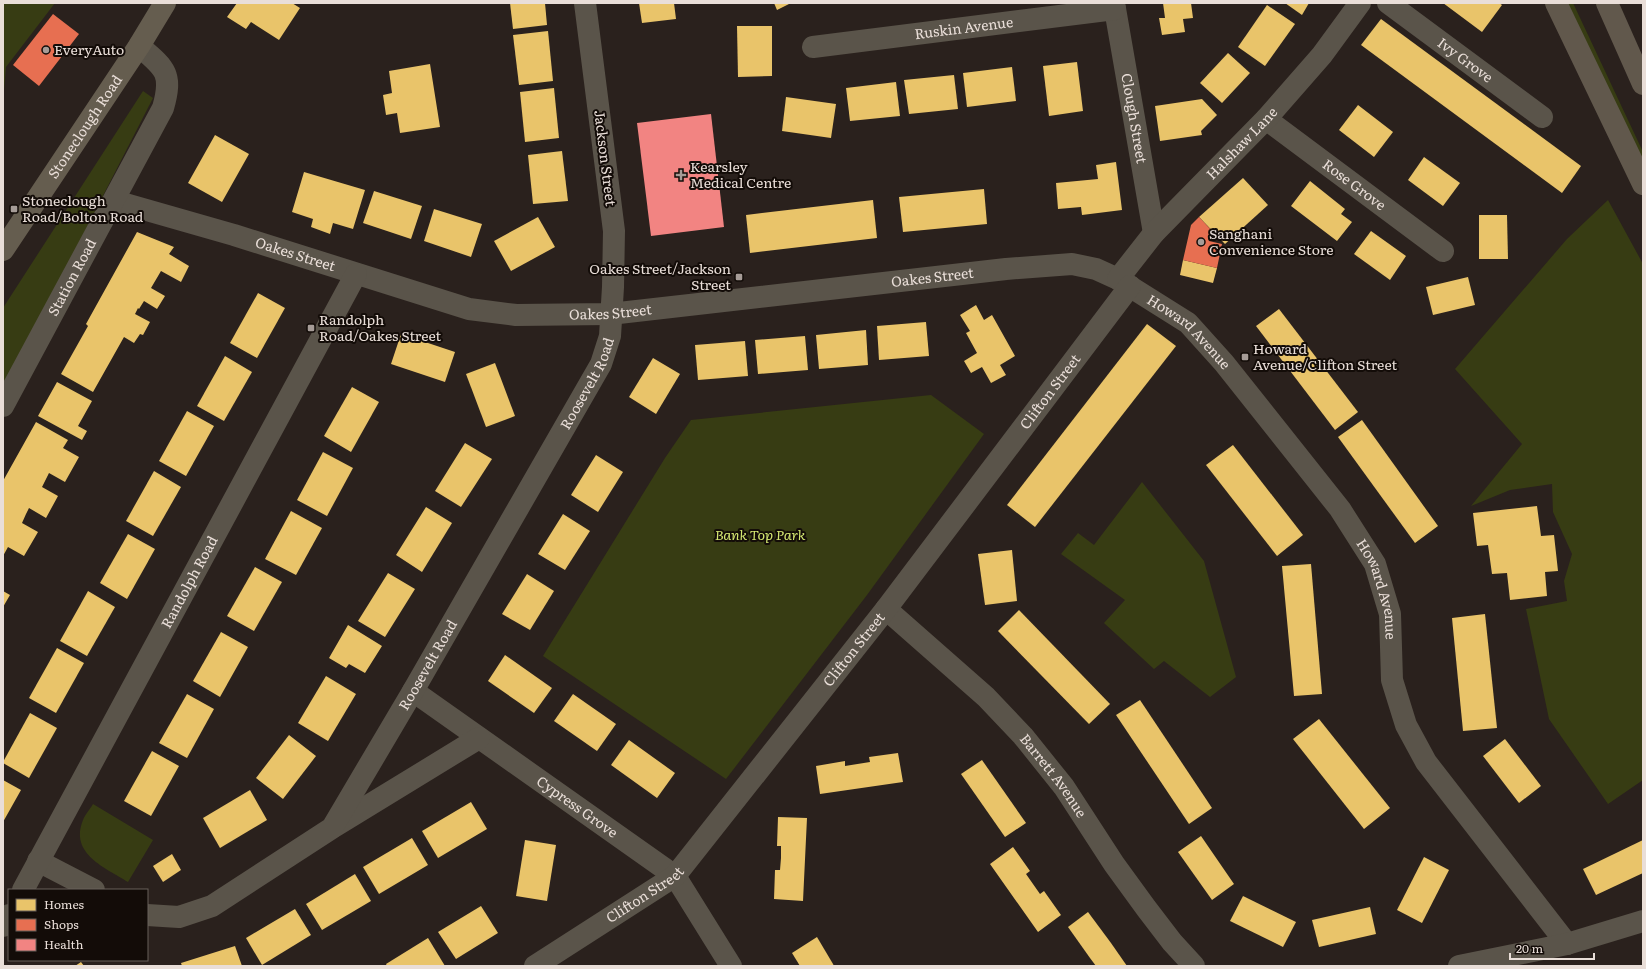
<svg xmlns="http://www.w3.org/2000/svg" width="1646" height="969" font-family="Literata,serif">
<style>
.green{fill:#373c13}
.homes{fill:#e9c46a}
.shops{fill:#e76f51}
.health{fill:#f28482}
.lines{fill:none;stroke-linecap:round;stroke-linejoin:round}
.minor{stroke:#5a544a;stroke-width:22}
.major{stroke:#655d4f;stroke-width:22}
.highway{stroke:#61584c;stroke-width:22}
.poi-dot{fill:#a69c97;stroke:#130c08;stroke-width:1.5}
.labels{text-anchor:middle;stroke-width:4;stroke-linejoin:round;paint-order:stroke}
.street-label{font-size:14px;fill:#e9ded8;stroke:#130c08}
.poi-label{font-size:14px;fill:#e9ded8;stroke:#130c08;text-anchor:start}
.park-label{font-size:14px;font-style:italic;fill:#d4e771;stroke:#130c08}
</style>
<rect width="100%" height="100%" fill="#2a211d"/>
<g class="green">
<path d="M3 3H55L6 67 3 102Z"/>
<path d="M1567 3H1573L1643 152V167Z"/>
<path d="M143 91 153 98 47 305 3 385V308Z"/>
<path d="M1608 200 1643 264V780L1608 804 1549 719 1526 609 1567 601 1564 581 1572 554 1553 512 1552 484 1510 490 1471 506 1522 444 1455 369 1567 239Z"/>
<path d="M931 395 984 434 867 595 726 779 543 656 665 458 691 420Z"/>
<path d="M1142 482 1204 561 1236 677 1210 697 1164 661 1154 669 1104 623 1125 600 1061 554 1078 533 1094 545Z"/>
<path d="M93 804 153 840 128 882C106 868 69 854 83 820 85 815 90 809 93 804Z"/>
</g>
<g class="homes">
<path d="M237 3H292L300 8 279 40 251 22 246 29 227 17Z"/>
<path d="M510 3H545L547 25 513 29Z"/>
<path d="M639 3H674L676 19 642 23Z"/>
<path d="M774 3H791L777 10Z"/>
<path d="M1163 3H1191L1193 18 1183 19 1185 32 1162 35 1159 18H1165Z"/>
<path d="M1285 3H1309L1302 15Z"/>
<path d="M1443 3H1499L1502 5 1482 32Z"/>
<path d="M1267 5 1295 24 1265 66 1238 47Z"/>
<path d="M1381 19 1581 166 1562 193 1361 45Z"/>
<path d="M737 26H772V76L738 77Z"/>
<path d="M548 31 553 81 519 85 513 35Z"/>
<path d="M1228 53 1250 73 1222 103 1200 83Z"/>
<path d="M1077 62 1083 111 1049 116 1043 66Z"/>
<path d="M430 64 440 127 400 133 397 113 386 115 383 95 392 93 389 71Z"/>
<path d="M1012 67 1016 101 967 107 963 73Z"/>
<path d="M954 75 958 109 909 114 904 80Z"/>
<path d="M896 82 900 116 850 121 846 88Z"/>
<path d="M554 88 559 138 525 142 520 92Z"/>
<path d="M786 97 836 104 831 138 782 131Z"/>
<path d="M1202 99 1217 115 1201 131 1202 135 1160 141 1155 106Z"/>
<path d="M1358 105 1393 132 1374 157 1339 130Z"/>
<path d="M215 135 249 154 222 202 188 183Z"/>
<path d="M562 151 568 201 533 204 528 155Z"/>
<path d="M1424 157 1460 183 1443 206 1408 180Z"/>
<path d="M1116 162 1122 210 1082 215 1081 207 1058 209 1056 183 1098 179 1096 165Z"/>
<path d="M304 172 365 190 353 229 333 223 330 234 311 227 313 219 292 212Z"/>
<path d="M1243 178 1268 205 1225 244 1199 217Z"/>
<path d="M1310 181 1345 209 1341 214 1352 222 1337 241 1291 206Z"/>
<path d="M984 189 987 224 903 232 899 197Z"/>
<path d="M374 191 422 206 411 239 363 223Z"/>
<path d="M873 200 877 238 750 253 746 215Z"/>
<path d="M434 209 482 224 471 257 424 241Z"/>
<path d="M1479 215H1507L1508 259H1479Z"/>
<path d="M538 217 555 247 511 271 494 241Z"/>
<path d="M1371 231 1406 256 1390 280 1354 254Z"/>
<path d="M137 232 174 247 169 254 189 266 181 282 161 271 151 288 165 296 157 309 144 301 139 309 138 308 135 314 150 322 143 335 140 334 134 343 124 337 93 392 61 374 88 326 86 324Z"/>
<path d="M1183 260 1217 268 1213 283 1180 275Z"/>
<path d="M1468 277 1475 305 1433 315 1426 287Z"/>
<path d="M258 293 285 308 257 358 230 343Z"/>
<path d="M976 305 984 320 992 315 1015 356 1000 365 1006 375 991 383 982 367 971 373 964 361 977 353 966 333 970 331 960 315Z"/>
<path d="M1279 309 1358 412 1335 430 1256 326Z"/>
<path d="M926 322 929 356 879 360 877 326Z"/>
<path d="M1147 324 1176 346 1035 527 1007 505Z"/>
<path d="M866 330 868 365 819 369 816 335Z"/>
<path d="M401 334 455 352 445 382 391 364Z"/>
<path d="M805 336 808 370 758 374 755 340Z"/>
<path d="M745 341 748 376 698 380 695 345Z"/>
<path d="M225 356 252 372 224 421 197 406Z"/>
<path d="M653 358 680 374 656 414 629 397Z"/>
<path d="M495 363 515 416 486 427 466 374Z"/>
<path d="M57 382 92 401 78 426 87 431 82 440 38 416Z"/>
<path d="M352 387 379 402 351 452 324 436Z"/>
<path d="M187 411 214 426 186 476 159 461Z"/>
<path d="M1362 420 1438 526 1415 543 1338 437Z"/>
<path d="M36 422 68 440 63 448 79 457 65 482 49 473 42 487 58 496 46 518 29 508 26 514 22 523 38 532 24 556 8 547 3 556V481Z"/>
<path d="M465 443 492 459 461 507 435 491Z"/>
<path d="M1233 445 1303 535 1277 556 1206 465Z"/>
<path d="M323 452 353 468 327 516 297 500Z"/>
<path d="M596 455 623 472 598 512 571 495Z"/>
<path d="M154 471 181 487 153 536 126 521Z"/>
<path d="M1537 506 1541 536 1554 535 1558 571 1545 572 1547 596 1510 600 1507 573 1492 574 1488 545 1477 546 1473 513Z"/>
<path d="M426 507 452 523 422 572 396 555Z"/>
<path d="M291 511 322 528 296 575 265 559Z"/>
<path d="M563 514 590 531 565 570 538 554Z"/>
<path d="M128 534 155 549 127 599 100 583Z"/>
<path d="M1012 550 1017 601 985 605 978 554Z"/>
<path d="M1311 564 1322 694 1294 696 1282 566Z"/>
<path d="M255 567 282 582 254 631 227 616Z"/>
<path d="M388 573 415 589 385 637 358 621Z"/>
<path d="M527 574 554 591 530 630 502 614Z"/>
<path d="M3 591 10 595 3 607Z"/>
<path d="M88 591 115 607 87 656 60 641Z"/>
<path d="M1019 610 1110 704 1089 724 998 631Z"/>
<path d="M1485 614 1497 728 1463 731 1452 618Z"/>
<path d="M348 625 382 646 365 673 349 664 346 668 329 658Z"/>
<path d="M221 632 248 647 220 697 193 681Z"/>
<path d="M57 648 84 663 56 713 29 698Z"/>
<path d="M505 655 552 688 534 713 488 681Z"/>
<path d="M326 676 356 694 328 741 298 723Z"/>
<path d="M187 694 214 709 187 758 159 743Z"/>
<path d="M573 694 616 724 597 751 554 721Z"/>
<path d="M1140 700 1212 808 1189 824 1116 715Z"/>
<path d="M30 713 57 728 29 778 3 763V762Z"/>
<path d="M1319 719 1390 808 1364 829 1293 739Z"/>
<path d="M289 735 316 756 283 799 256 778Z"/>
<path d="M1505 739 1541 786 1519 803 1483 756Z"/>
<path d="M629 740 675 773 657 798 611 765Z"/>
<path d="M152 751 179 766 151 816 124 801Z"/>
<path d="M898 753 903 782 820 794 816 766 845 761V766L870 762 869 757Z"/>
<path d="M982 760 1026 823 1005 837 961 774Z"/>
<path d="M3 780 21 790 3 822Z"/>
<path d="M250 790 267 820 220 848 203 818Z"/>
<path d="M471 802 487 829 438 858 422 831Z"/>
<path d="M778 817 807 818 803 901 774 899 775 870H780L781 858V846H777Z"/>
<path d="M1201 836 1234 884 1212 900 1178 852Z"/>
<path d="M412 838 428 865 379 894 363 867Z"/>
<path d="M525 840 556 845 547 901 516 896Z"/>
<path d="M1643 840V873L1596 895 1583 869Z"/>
<path d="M1013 847 1030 871 1026 874 1040 894 1044 891 1061 915 1038 932 990 864Z"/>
<path d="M172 854 181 870 163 882 153 866Z"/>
<path d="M1424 857 1449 870 1422 923 1397 910Z"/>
<path d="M355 874 371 901 322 930 306 904Z"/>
<path d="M1243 896 1296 922 1283 947 1230 921Z"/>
<path d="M481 906 498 933 456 959 438 932Z"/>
<path d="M1370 907 1376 934 1319 947 1312 920Z"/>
<path d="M295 909 311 935 262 965 246 938Z"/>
<path d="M1088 912 1111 943 1127 966H1096L1090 958 1068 927Z"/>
<path d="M817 937 833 964 834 966H800L792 953Z"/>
<path d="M428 938 445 966H387L386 964Z"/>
<path d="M235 946 242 966H182L181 963Z"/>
<path d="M81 962 84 966H75Z"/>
</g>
<g class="shops">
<path d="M53 14 79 34 39 86 13 65Z"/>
<path d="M1199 217 1213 232 1210 235 1209 241 1222 244 1217 268 1183 260 1191 225Z"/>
</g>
<path class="health" d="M711 114 724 227 651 236 637 123Z"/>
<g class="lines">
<g class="minor">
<path id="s1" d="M1114 3 1154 233"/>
<path id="s2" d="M1388 3 1542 117"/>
<path id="s3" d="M813 47 1115 9"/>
<path id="s4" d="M1266 119 1443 251"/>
<path id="s5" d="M115 201 234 235 469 309 516 315 610 314 1006 269 1072 264 1096 269 1118 279 1188 323 1224 363 1340 509 1375 564 1390 614 1392 680 1406 725 1426 762 1567 944"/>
<path id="s6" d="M1118 279 1154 233 1266 119 1322 55 1360 3"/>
<path id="s7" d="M3 406 163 108C173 73 165 68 139 46"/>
<path id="s8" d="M886 609 986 697 1023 736 1064 787 1114 864 1146 908 1172 942 1194 966"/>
<path id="s9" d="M413 691 675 876 731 966"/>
<path d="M335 826 479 738"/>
<path d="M38 861 94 890"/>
<path id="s10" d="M23 890 356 274"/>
<path id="s11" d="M147 915 179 917 212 906 332 828 413 691 601 364 610 336 613 287 614 231 585 3"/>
<path d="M3 926 9 915"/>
<path id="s12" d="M535 966 675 876 886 609 1130 286"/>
<path d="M1459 966 1567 944 1643 921"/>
</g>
<path class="major" id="s13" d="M3 250 139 46 165 3"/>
<g class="highway">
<path d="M1556 3 1643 184"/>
<path d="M1607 3 1643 84"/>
</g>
</g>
<g class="poi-dot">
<circle cx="46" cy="50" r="4"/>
<path d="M679 169h4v4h4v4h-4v4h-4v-4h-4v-4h4z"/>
<rect x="10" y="205" width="8" height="8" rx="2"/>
<circle cx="1201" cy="242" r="4"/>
<rect x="735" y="273" width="8" height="8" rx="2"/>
<rect x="307" y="324" width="8" height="8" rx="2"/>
<rect x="1241" y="353" width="8" height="8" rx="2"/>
</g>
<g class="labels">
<g class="street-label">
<text dy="5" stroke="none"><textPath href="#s3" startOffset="152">Ruskin Avenue</textPath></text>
<text dy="5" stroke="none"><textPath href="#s2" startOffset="96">Ivy Grove</textPath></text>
<text dy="5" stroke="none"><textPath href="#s1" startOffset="117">Clough Street</textPath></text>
<text dy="5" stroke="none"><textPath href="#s13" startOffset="148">Stoneclough Road</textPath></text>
<text dy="5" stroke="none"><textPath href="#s6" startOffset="184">Halshaw Lane</textPath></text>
<text transform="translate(605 158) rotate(83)" y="5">Jackson Street</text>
<text dy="5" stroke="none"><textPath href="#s4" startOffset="110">Rose Grove</textPath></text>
<text dy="5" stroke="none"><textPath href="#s5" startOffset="188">Oakes Street</textPath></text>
<text dy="5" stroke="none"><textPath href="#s5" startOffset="836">Oakes Street</textPath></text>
<text dy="5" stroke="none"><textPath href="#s7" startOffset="146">Station Road</textPath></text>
<text dy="5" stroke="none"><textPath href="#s5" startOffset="512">Oakes Street</textPath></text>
<text dy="5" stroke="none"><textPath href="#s5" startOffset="1114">Howard Avenue</textPath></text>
<text dy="5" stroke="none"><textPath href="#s11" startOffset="723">Roosevelt Road</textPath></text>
<text dy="5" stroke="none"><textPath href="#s12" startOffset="779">Clifton Street</textPath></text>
<text dy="5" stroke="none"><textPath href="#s10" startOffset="350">Randolph Road</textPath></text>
<text dy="5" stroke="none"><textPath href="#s5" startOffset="1438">Howard Avenue</textPath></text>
<text dy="5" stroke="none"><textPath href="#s12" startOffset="455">Clifton Street</textPath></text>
<text dy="5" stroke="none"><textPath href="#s11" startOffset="399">Roosevelt Road</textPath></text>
<text dy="5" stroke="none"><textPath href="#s8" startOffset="237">Barrett Avenue</textPath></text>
<text dy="5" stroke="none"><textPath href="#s9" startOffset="201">Cypress Grove</textPath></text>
<text dy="5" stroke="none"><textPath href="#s12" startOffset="131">Clifton Street</textPath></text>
</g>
<g class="poi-label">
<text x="54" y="55">EveryAuto</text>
<text x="690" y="172">Kearsley<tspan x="690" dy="16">Medical Centre</tspan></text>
<text x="22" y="206">Stoneclough<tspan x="22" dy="16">Road/Bolton Road</tspan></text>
<text x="1209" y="239">Sanghani<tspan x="1209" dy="16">Convenience Store</tspan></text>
<text x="731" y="274" text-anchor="end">Oakes Street/Jackson<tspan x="731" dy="16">Street</tspan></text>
<text x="319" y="325">Randolph<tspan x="319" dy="16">Road/Oakes Street</tspan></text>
<text x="1253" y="354">Howard<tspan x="1253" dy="16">Avenue/Clifton Street</tspan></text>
</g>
<g class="park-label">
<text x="760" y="540">Bank Top Park</text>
</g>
</g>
<rect width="1646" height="969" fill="none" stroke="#e9ded8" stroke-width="8"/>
<rect x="8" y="889" width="140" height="72" fill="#130c08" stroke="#69605b"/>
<rect x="16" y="899" width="20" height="12" fill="#e9c46a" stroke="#69605b"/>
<text x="44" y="909" font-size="12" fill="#e9ded8">Homes</text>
<rect x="16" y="919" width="20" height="12" fill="#e76f51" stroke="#69605b"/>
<text x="44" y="929" font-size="12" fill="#e9ded8">Shops</text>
<rect x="16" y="939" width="20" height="12" fill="#f28482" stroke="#69605b"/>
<text x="44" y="949" font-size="12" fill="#e9ded8">Health</text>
<path d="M1510 953v6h84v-6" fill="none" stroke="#e9ded8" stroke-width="2"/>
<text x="1516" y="953" font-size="12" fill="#e9ded8" stroke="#130c08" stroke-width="3" paint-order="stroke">20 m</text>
</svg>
